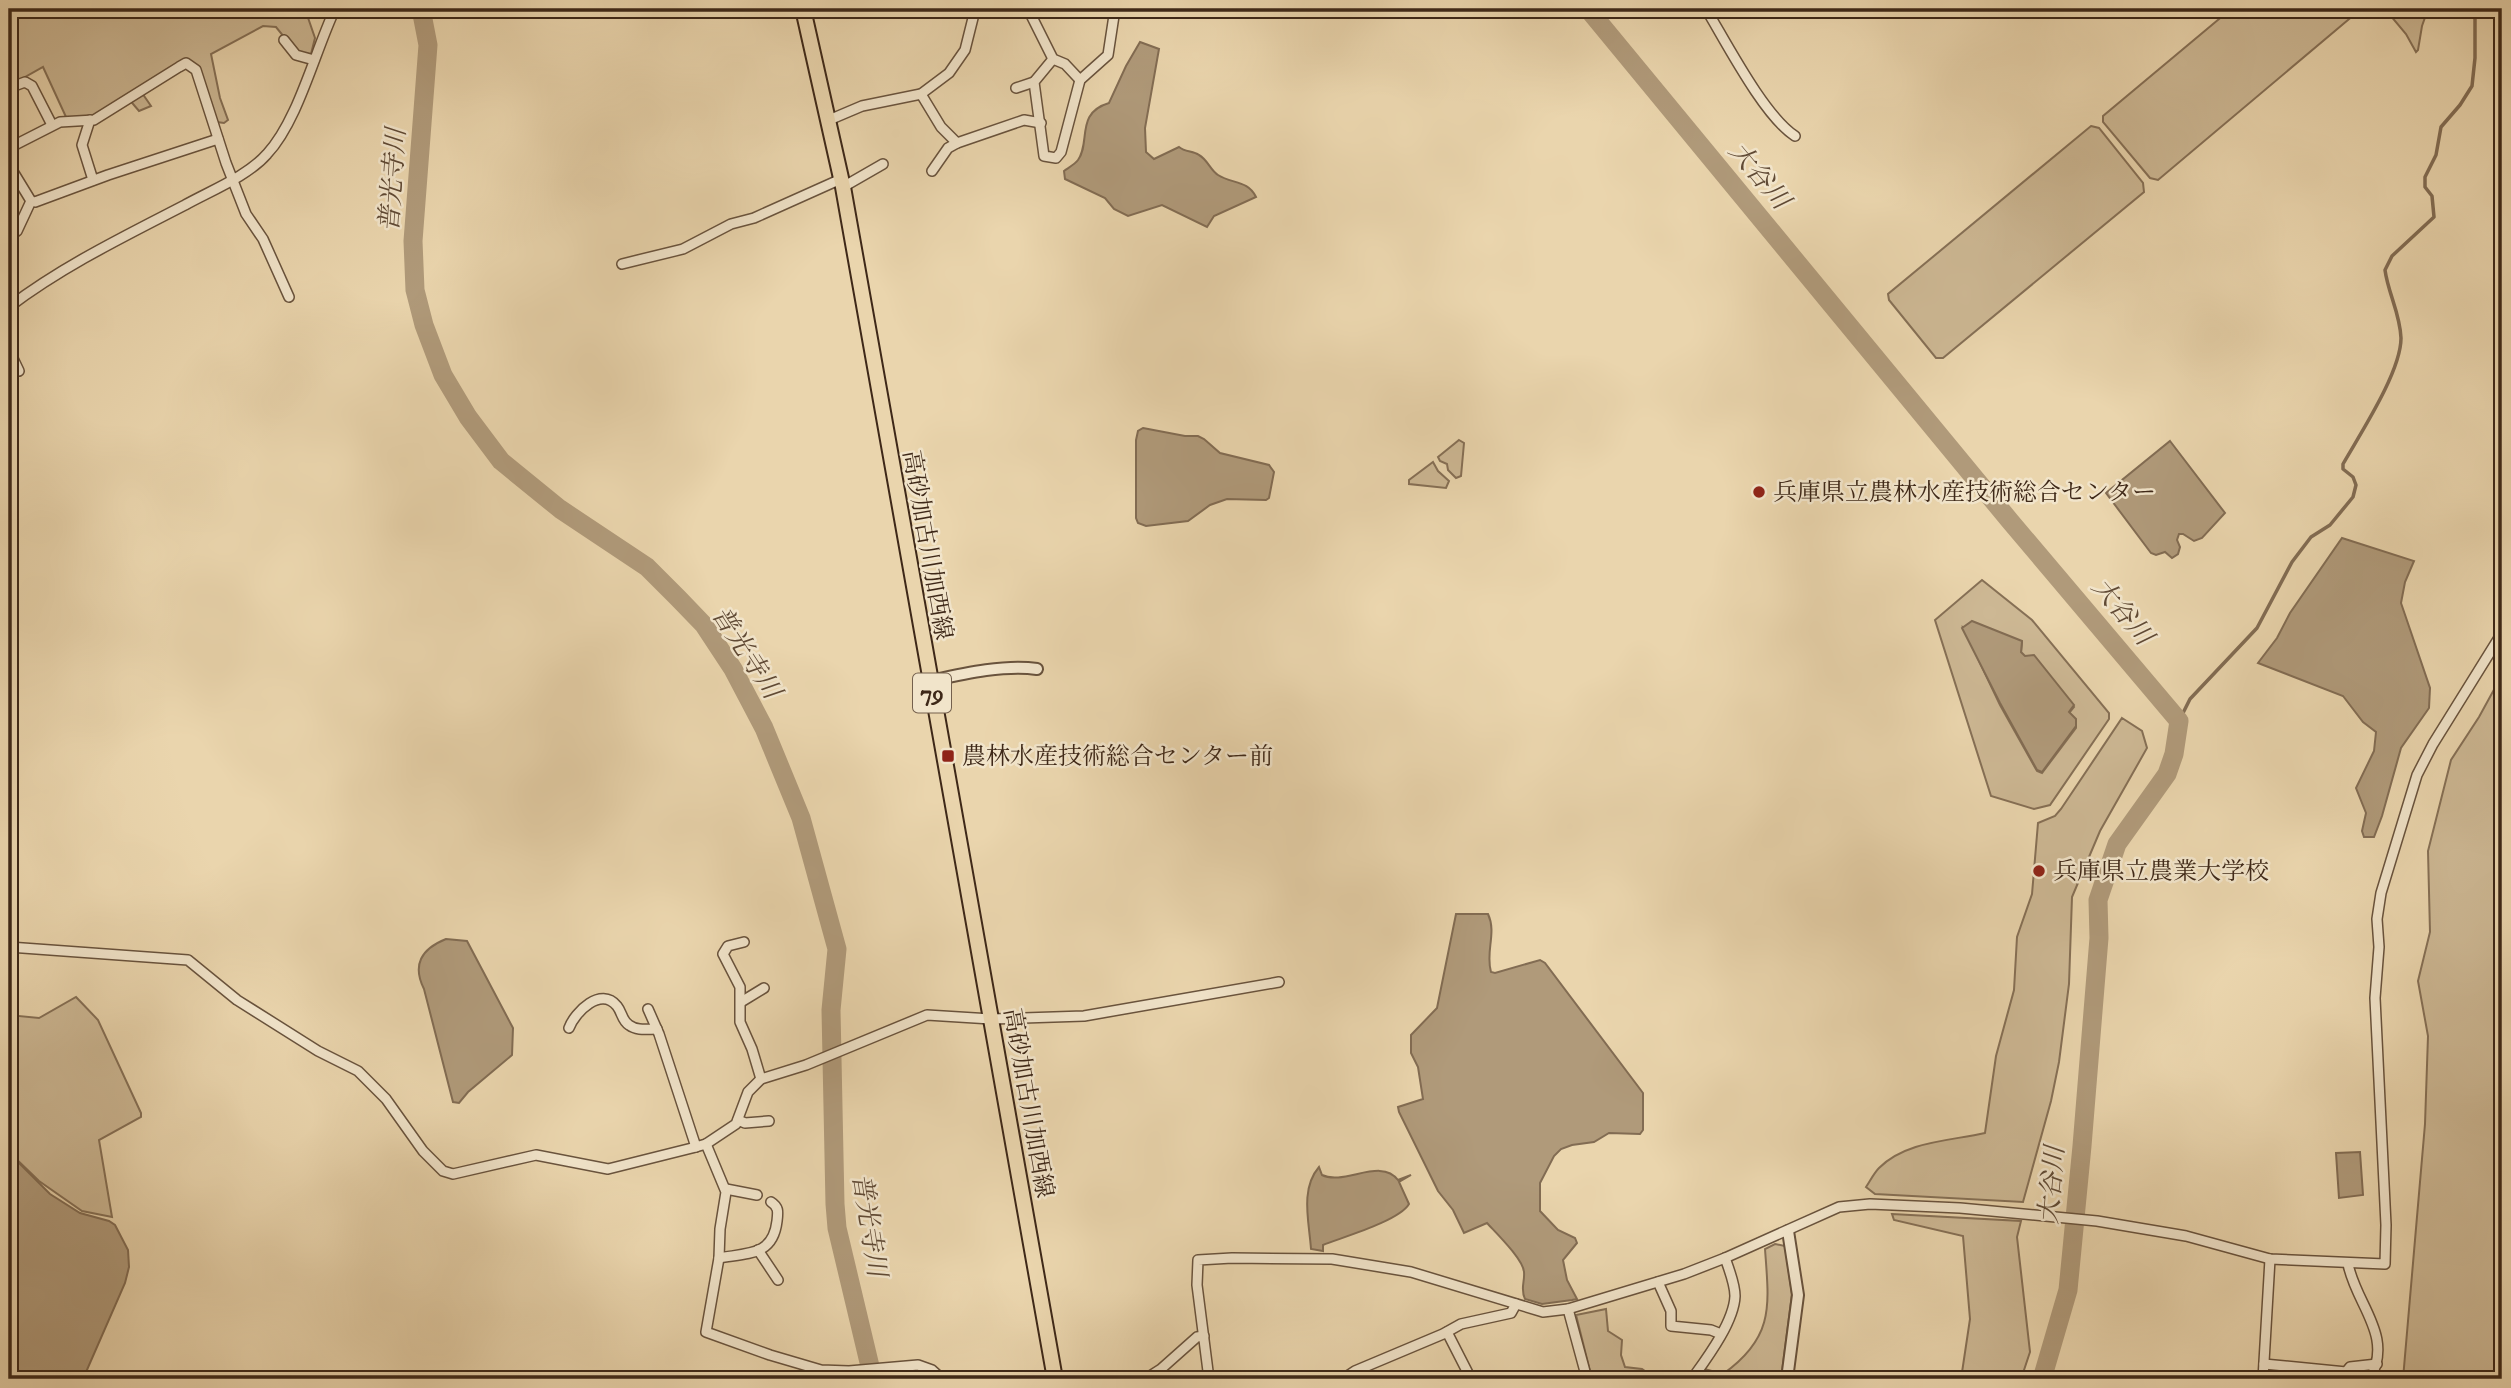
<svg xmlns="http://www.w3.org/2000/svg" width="2511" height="1388" font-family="'IM FELL DW Pica','Noto Serif JP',serif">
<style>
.green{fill:#cdb894;stroke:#867056;stroke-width:2;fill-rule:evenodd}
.water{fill:#b09a7a;stroke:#826c53;stroke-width:2}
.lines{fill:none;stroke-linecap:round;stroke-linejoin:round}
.stream{stroke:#826c53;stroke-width:3.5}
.river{stroke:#b09a7a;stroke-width:19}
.minor-casing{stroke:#69533d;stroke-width:12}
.tertiary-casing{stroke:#69533d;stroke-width:14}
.primary-casing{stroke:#3e2818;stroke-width:18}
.minor{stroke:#f1e4ca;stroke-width:9}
.tertiary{stroke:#f1e4ca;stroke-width:10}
.primary{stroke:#ead5ad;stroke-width:14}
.poi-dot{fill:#8f2418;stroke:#f1e4ca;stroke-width:2.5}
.labels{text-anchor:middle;stroke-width:5;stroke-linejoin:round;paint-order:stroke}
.shield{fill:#f1e4ca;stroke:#74604d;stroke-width:2}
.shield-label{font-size:23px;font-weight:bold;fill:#3e2818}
.poi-label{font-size:24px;fill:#3e2818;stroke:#f1e4ca;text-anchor:start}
.street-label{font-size:24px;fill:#3e2818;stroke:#f1e4ca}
.water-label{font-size:26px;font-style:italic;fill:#604a35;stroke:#f1e4ca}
</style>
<rect width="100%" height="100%" fill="#ead5ad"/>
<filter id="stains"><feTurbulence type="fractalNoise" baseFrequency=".00286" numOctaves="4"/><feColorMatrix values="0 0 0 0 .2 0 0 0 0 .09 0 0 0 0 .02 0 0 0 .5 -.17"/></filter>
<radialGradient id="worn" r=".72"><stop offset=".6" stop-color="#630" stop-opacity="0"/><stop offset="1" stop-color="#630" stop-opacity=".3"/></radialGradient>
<g class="green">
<path d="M9 9H305L315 38 311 54 297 53 276 27 263 26 211 54 220 98 228 120 224 123 217 122 188 60 140 90 151 106 139 111 128 98 92 118 66 117 43 67 9 86Z"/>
<path d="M2231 9H2361L2158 180 2150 178 2103 122V116Z"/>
<path d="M2385 9H2428L2422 26 2418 50 2416 52 2406 34Z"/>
<path d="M2091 126 2099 128 2143 183 2144 192 1943 358H1936L1889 300 1888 294Z"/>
<path d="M1459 440 1464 443 1461 476 1456 478 1448 470 1447 464 1440 461 1438 457Z"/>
<path d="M1433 462 1438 471 1449 481 1446 488 1409 484V480Z"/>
<path d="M1982 580 2032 620 2109 713V719L2050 805 2034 809 1991 796 1935 620ZM1963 627 2022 642 2021 653 2025 658 2034 656 2074 707 2069 713 2076 720V728L2042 773 2037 771 2000 705Z"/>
<path d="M2502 675V1379H2403L2425 1124 2428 1036 2418 981 2430 932 2428 851 2451 760 2479 717Z"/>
<path d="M2122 718 2142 731 2147 748 2100 831 2072 897 2069 984 2059 1062 2051 1101 2023 1202 1875 1194 1866 1187C1870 1181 1874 1173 1879 1168 1906 1141 1950 1141 1985 1133L1996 1056 2014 990 2017 937 2032 894 2038 823 2055 816 2061 809Z"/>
<path d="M76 997 98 1020 141 1113V1117L99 1140 112 1217 82 1211 39 1181 9 1152V1015L39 1018Z"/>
<path d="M1892 1214 2021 1221 2017 1237 2030 1352 2021 1379H1961L1970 1319 1963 1236 1894 1220Z"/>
<path d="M1775 1244 1785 1246 1792 1294 1781 1379H1696L1704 1369 1723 1374C1775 1337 1769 1305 1765 1249Z"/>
<path d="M1606 1309 1608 1331 1622 1340 1621 1355 1625 1367 1642 1369 1649 1374 1642 1379H1592L1576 1315Z"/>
</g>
<g class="water">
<path d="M1140 42 1159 49 1145 128 1146 152 1154 159 1179 147C1185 152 1193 151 1199 155 1207 159 1211 171 1218 175 1232 184 1248 180 1256 197L1214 216 1207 227 1162 205 1128 216 1114 209 1105 198 1065 179 1064 171C1068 168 1075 164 1078 160 1091 142 1075 113 1109 103L1126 66Z"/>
<path d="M1143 428 1185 436H1198L1204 439 1220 453 1269 465 1274 472 1269 498 1266 500 1227 499 1210 505 1188 521 1146 526 1138 523 1136 518V440L1138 431Z"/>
<path d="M2170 441 2225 513 2202 538 2194 541 2183 534H2179L2177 540 2180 547 2178 554 2172 558 2165 552 2156 555 2151 553 2106 493Z"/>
<path d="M2342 538 2414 561 2405 582 2401 603 2430 688 2429 708 2401 748 2382 816 2374 837H2364L2362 831 2366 813 2356 788 2374 751 2376 732 2363 722 2343 696 2258 663 2277 638 2290 613Z"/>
<path d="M1972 621 2022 641 2021 652 2025 656 2034 655 2074 705 2069 712 2076 719V726L2042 772 2037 770 2000 703 1962 628Z"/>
<path d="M1456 914H1488C1497 933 1485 952 1491 972L1495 973 1540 960 1545 963 1643 1093V1130L1640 1134 1609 1133 1594 1142 1572 1145 1561 1149 1554 1156 1540 1183V1211L1558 1230 1575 1238 1577 1243 1563 1260 1567 1280 1577 1299 1572 1300 1542 1304 1525 1299C1520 1289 1525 1282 1524 1272 1523 1259 1496 1233 1487 1223L1464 1233 1453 1210 1438 1191 1399 1112 1398 1107 1423 1099 1418 1067 1411 1053V1035L1437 1008Z"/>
<path d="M446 939 467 941 513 1028 512 1055 468 1092 459 1103 453 1102 424 989C412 965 421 949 446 939Z"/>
<path d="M2360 1152 2363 1195 2339 1198 2336 1153Z"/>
<path d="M9 1153 50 1194 80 1213 109 1221 115 1225 128 1250 129 1267 125 1283 83 1379H9Z"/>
<path d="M1319 1167 1322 1175C1344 1186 1381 1157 1398 1180L1411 1175 1399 1182 1409 1204C1399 1221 1343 1237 1323 1245V1251L1311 1249C1309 1221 1300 1189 1319 1167Z"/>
</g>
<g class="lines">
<path class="stream" d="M2179 721 2190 699 2257 628 2292 562 2311 537 2330 525 2353 497 2356 485 2353 477 2343 469V464C2360 434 2401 372 2401 338 2400 313 2388 293 2385 270L2392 256 2434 217 2432 196 2425 187V177L2436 155 2441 127 2460 105 2472 86 2475 58V9"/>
<g class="river">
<path d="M421 9 428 45 413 241 415 290 424 325 443 375 468 417 501 461 560 509 647 567 678 598 704 625 733 669 764 728 801 818 837 949 831 1010 835 1204 837 1228 873 1379"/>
<path d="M1588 9 2010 521 2179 721 2174 754 2167 774 2117 844 2098 900 2099 938 2082 1146 2068 1290 2042 1379"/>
</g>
<g class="minor-casing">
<g id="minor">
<path d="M1028 9 1053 59 1065 64 1080 80"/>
<path d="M1260 9 1268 11 1284 9"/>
<path d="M1706 9C1726 42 1764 116 1795 136"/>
<path d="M284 40 296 55 314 60"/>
<path d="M1053 59 1034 82 1044 156 1056 158 1061 152 1080 80 1108 55 1115 9"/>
<path d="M9 88 25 82 32 86 52 125"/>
<path d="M1016 88 1034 82"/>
<path d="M921 94 941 127 957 143"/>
<path d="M90 120 82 145 93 180"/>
<path d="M829 120 862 106 921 94 949 73 965 50 974 14 980 9"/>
<path d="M9 148 60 122 94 120 179 67 186 63 196 70 226 163 246 214 263 239 289 297"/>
<path d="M9 165 31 201 35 202 108 175 218 139"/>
<path d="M932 171 948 148 957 143 1024 120 1041 123"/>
<path d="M843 187 883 164"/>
<path d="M9 237 17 231 31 201"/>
<path d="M622 264 683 249 731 224 754 218 841 179"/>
<path d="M9 307C63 266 125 236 185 205 210 191 248 176 267 154 298 121 315 51 335 9"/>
<path d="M9 350 19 371"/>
<path d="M744 942 728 946 723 954 740 987V1022L752 1049 761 1079"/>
<path d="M9 947 188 960 237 1000 318 1051 358 1071 386 1099 423 1151 443 1171 453 1174 536 1155 608 1169 692 1148 706 1144 736 1124 748 1092 761 1079 806 1065 927 1015 991 1019 1084 1016 1279 982"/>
<path d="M741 1002 764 988"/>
<path d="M648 1009 659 1034 696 1147"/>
<path d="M569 1028C575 1012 601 986 617 1006 622 1012 622 1021 629 1025 637 1031 647 1029 657 1029"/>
<path d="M738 1120 745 1123 769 1121"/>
<path d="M706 1144 726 1192 720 1229 719 1258 706 1332 770 1355 821 1370 849 1371 918 1365 932 1370 942 1379"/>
<path d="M726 1189 757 1195"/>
<path d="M758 1250 778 1280"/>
<path d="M719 1258C748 1253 773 1256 777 1221 778 1212 779 1207 771 1202"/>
<path d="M2348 1264C2356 1305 2394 1335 2370 1379"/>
<path d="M1658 1282 1671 1311V1326L1711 1330 1721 1334"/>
<path d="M1568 1309 1587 1379"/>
<path d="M1447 1332 1471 1379"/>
<path d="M2264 1364 2346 1372 2350 1367 2377 1364"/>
<path d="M1063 1379 1072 1377 1150 1376 1161 1369 1197 1337 1204 1336"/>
<path d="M1209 1379 1197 1285 1198 1260 1232 1258 1332 1259 1411 1272 1543 1312 1568 1309 1684 1274 1725 1258 1839 1207 1870 1204 1960 1208 2097 1221 2186 1236 2270 1259 2385 1264 2386 1225 2375 998 2379 947 2377 919 2381 893 2417 775 2433 744 2502 633"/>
<path d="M1348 1379 1349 1375 1355 1371 1443 1334 1461 1324 1511 1313 1516 1304"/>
<path d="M1692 1379C1707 1358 1734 1322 1735 1296 1735 1284 1729 1269 1725 1258"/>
<path d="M2263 1379 2270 1259"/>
</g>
</g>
<g class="tertiary-casing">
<g id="tertiary">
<path d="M930 681C962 674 1005 664 1037 669"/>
<path d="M1787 1379 1798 1295 1788 1231"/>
</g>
</g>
<g class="primary-casing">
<path id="primary" d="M803 9 843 187 1055 1379"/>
</g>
<use href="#minor" class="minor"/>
<use href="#tertiary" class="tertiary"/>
<use href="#primary" class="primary"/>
</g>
<g class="poi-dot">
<circle cx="1759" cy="492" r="7"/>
<rect x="941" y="749" width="14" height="14" rx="3.5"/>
<circle cx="2039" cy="871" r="7"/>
</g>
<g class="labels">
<rect class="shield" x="913" y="673.5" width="38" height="39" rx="5"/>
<g class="shield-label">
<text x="932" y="701">79</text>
</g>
<g class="poi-label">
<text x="1773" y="500">兵庫県立農林水産技術総合センター</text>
<text x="962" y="764">農林水産技術総合センター前</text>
<text x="2053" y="879">兵庫県立農業大学校</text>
</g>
<g class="street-label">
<text transform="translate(928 545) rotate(80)" y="8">高砂加古川加西線</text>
<text transform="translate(1029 1103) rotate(80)" y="8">高砂加古川加西線</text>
</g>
<g class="water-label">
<text transform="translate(1760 175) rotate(50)" y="9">大谷川</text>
<text transform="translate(392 180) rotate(-86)" y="9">普光寺川</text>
<text transform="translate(2123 611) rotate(50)" y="9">大谷川</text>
<text transform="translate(747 652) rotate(57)" y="9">普光寺川</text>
<text transform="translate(2051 1185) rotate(-85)" y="9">大谷川</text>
<text transform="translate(870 1225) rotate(81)" y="9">普光寺川</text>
</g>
</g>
<rect width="2511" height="1388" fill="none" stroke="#ead5ad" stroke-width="35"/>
<rect x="10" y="10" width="2490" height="1367" fill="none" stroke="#3e2818" stroke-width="3.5"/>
<rect x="18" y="18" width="2476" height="1353" fill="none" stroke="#3e2818" stroke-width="2"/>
<rect width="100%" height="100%" filter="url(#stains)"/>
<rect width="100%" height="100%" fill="url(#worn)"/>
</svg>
